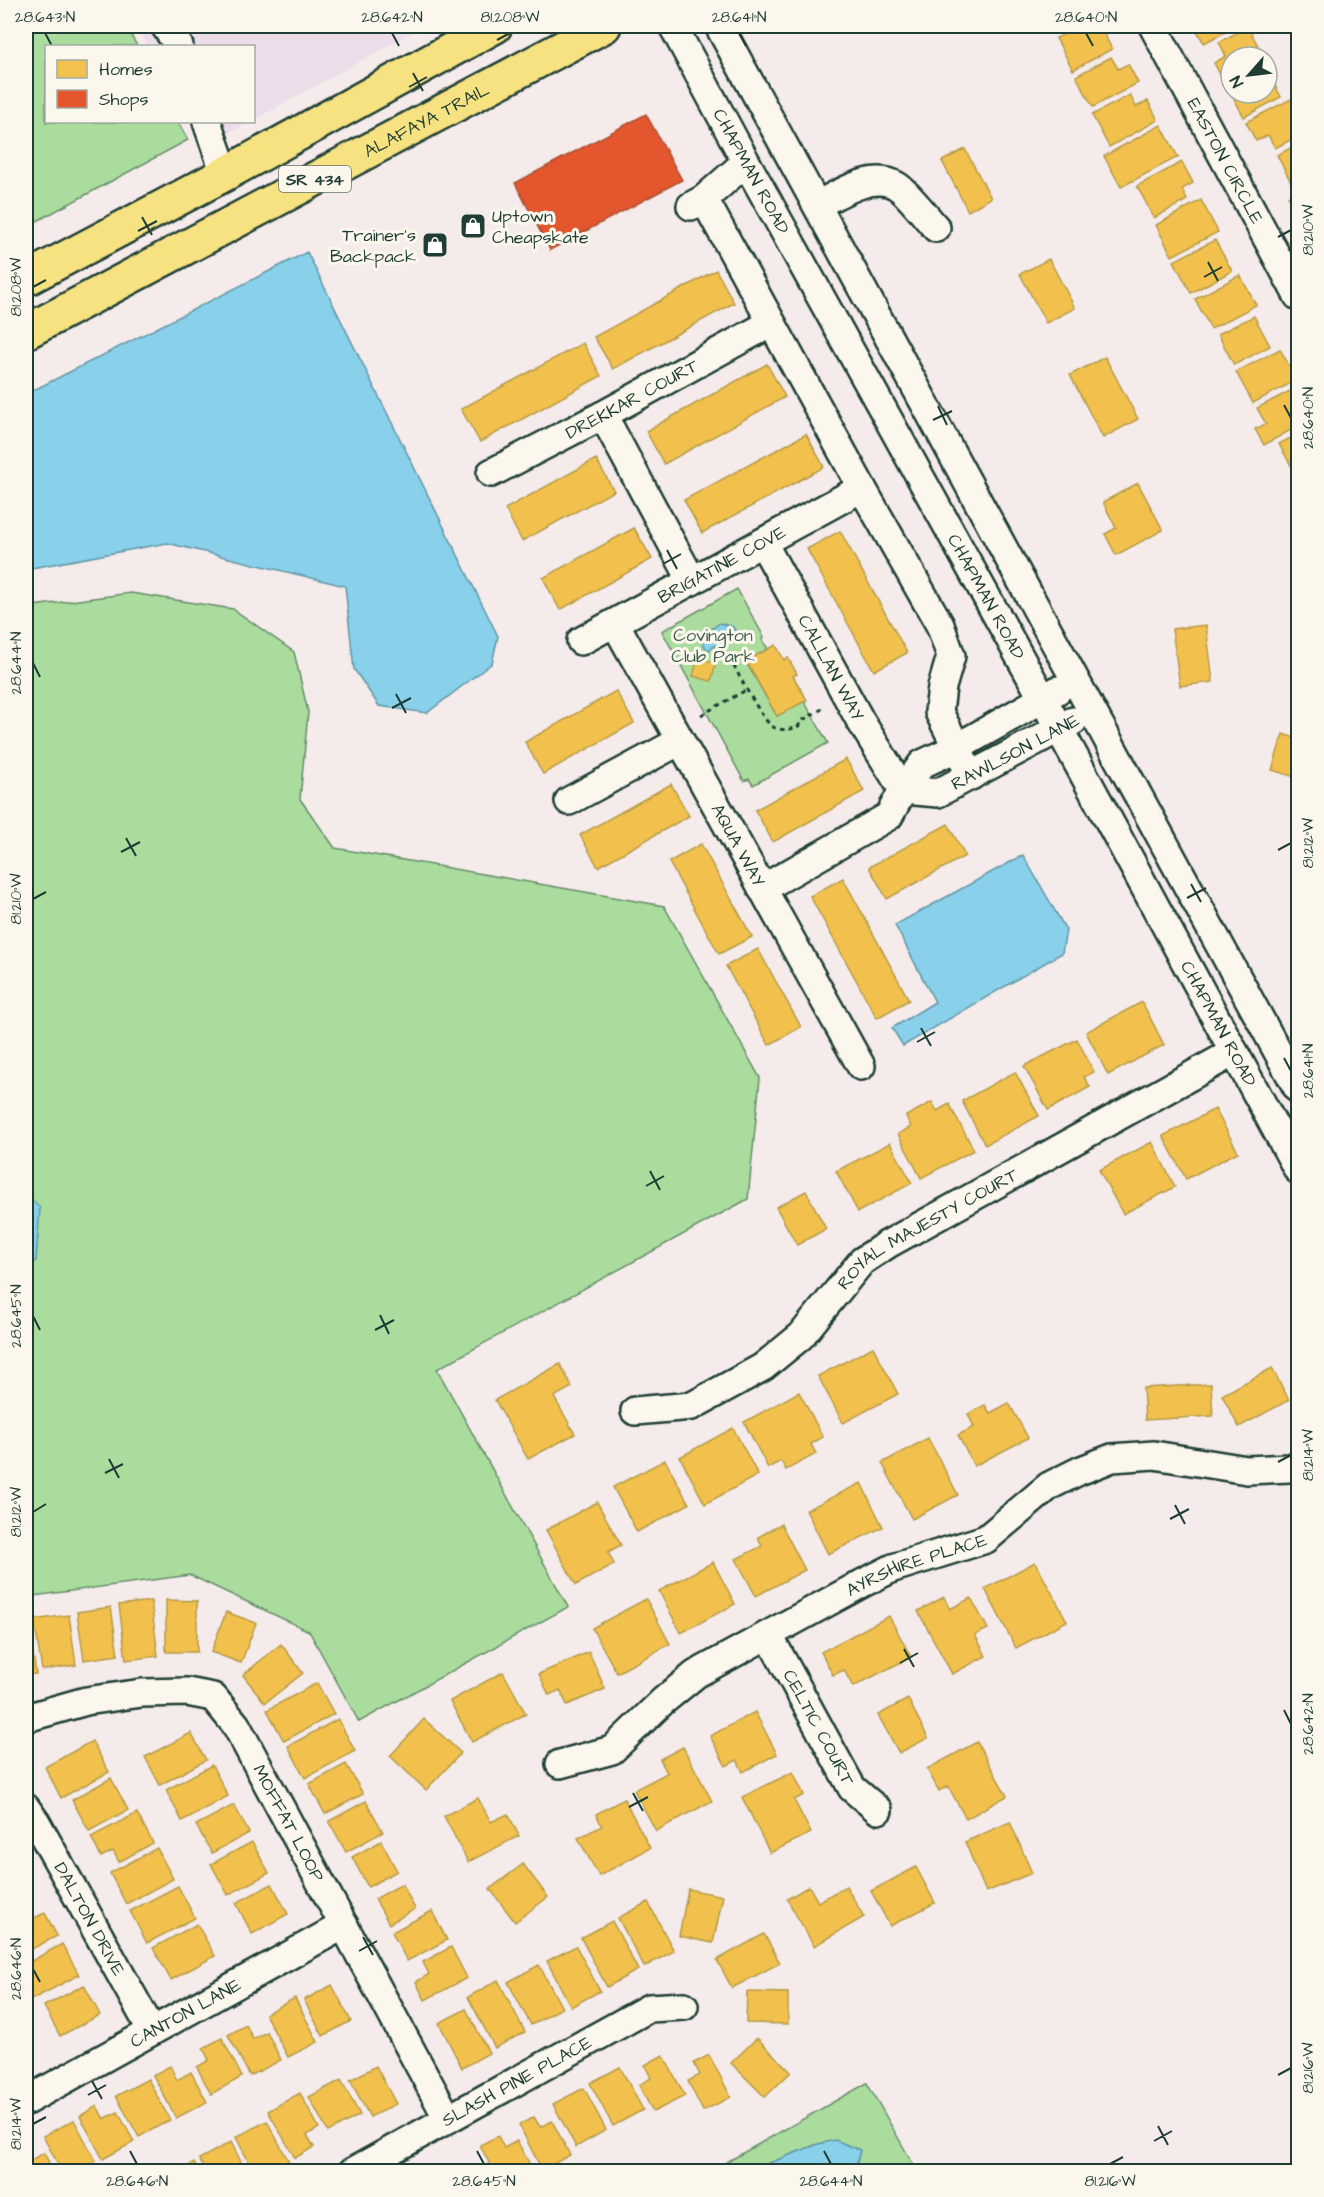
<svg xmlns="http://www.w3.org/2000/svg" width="1324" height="2197" font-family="'Architects Daughter',sans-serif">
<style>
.built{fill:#edddea}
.green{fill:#aadc9d;stroke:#648c68;stroke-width:1.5}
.water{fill:#89d0eb;stroke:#5f95a2;stroke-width:1.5}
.homes{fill:#f2c14e;stroke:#b39946;stroke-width:1.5}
.shops{fill:#e4572e;stroke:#a94f30;stroke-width:1.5}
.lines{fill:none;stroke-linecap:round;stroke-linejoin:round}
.minor-casing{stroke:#1f3d34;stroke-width:32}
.major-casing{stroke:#1f3d34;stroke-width:38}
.path{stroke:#1f3d34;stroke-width:3;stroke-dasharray:4.5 4.5;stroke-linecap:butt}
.minor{stroke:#fbf7ec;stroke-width:27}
.major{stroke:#f7e281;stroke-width:33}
.ticks{fill:none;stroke:#1f3d34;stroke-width:2}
.labels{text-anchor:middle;stroke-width:6;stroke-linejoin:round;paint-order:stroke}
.shield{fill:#fbf7ec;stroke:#61756b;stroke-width:1.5}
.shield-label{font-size:16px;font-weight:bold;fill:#1f3d34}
.street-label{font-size:18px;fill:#1f3d34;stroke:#fbf7ec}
.poi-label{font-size:18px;fill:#1f3d34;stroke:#fbf7ec;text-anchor:start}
.park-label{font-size:18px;fill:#3b5d49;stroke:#fbf7ec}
.neatline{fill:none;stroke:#1f3d34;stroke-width:2}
.ticks-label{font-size:15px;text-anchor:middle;fill:#1f3d34}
</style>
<rect width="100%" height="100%" fill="#f5ebeb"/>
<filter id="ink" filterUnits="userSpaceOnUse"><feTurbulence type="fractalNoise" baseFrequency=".0167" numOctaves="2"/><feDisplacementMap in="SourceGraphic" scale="12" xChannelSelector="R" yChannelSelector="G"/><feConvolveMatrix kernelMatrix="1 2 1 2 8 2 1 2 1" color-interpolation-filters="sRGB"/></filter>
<g filter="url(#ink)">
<g class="built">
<path d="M136 26H424L254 120V46H148Z"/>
<path d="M194 122H251L207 143Z"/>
</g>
<g class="green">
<path d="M26 26H126L137 46H46V122H178L188 140 26 227Z"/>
<path d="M737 589 764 637 762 639 768 649 746 662 777 716 804 701 828 743 753 785 749 779 744 781 662 631Z"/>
<path d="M131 593 233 609 294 652 308 712 300 799 335 848 664 906 760 1078 748 1199 437 1369 568 1607 359 1722 309 1631 190 1575 26 1597V607Z"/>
<path d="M867 2083 917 2171H855L859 2150 818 2144 749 2171 709 2172Z"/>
</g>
<g class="water">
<path d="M307 252 498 636 492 663 427 713 379 706 354 669 345 586 167 543 26 569V394Z"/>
<path d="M720 623 733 627 738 635 736 638 730 641 724 639 709 650 706 648 702 642 703 635Z"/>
<path d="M1023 855 1066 930 1062 953 903 1046 892 1028 935 1002 895 925Z"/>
<path d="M26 1195 40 1208 36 1261 26 1262Z"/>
<path d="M835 2140 860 2150 855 2171H749L818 2144Z"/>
</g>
<g class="homes">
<path d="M1080 26H1100L1112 49 1073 70 1056 38Z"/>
<path d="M1194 26H1237L1204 43Z"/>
<path d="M1291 26H1298V40Z"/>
<path d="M1248 27 1264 57H1231V76L1223 80 1214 63 1226 56 1219 42Z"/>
<path d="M1111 57 1118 69 1128 64 1138 83 1093 107 1076 76Z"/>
<path d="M1267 70 1281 97 1244 117 1231 93H1267Z"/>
<path d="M1130 95 1136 107 1148 101 1158 120 1109 147 1092 115Z"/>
<path d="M1293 98 1298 109V136L1275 148 1268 135 1256 141 1246 122Z"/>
<path d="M1161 125 1178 157 1121 187 1104 156Z"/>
<path d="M1298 144V183L1293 186 1277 155Z"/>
<path d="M965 149 991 198 968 211 942 161Z"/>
<path d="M1182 162 1193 183 1182 189 1187 200 1154 218 1137 186Z"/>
<path d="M1298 190V215L1288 196Z"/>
<path d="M1201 200 1218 232 1172 256 1156 225Z"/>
<path d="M1215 240 1232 271 1191 293 1174 261Z"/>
<path d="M1049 259 1075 308 1046 323 1020 274Z"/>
<path d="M716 270 734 303 613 369 594 337Z"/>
<path d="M1240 275 1256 305 1211 329 1195 299Z"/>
<path d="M1254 316 1270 346 1234 365 1218 334Z"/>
<path d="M583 343 601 376 480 442 461 409Z"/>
<path d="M1280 349 1297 380 1253 403 1236 372Z"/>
<path d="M1105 357 1138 419 1103 438 1070 375Z"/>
<path d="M767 364 785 397 664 464 646 431Z"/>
<path d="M1298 387V426L1264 445 1255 429 1266 424 1257 408Z"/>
<path d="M806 434 824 467 702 533 684 500Z"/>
<path d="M1298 434V475L1297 476 1279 444Z"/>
<path d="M596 459 614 491 522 541 505 509Z"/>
<path d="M1138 483 1163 530 1116 555 1105 534 1116 528 1103 502Z"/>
<path d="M634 528 652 559 560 610 543 578Z"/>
<path d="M840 531 907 653 874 671 807 549Z"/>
<path d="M1206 625 1213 682 1180 686 1172 629Z"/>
<path d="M776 645 784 660 788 658 797 674 793 676 807 700 777 716 746 661Z"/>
<path d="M698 658 716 663 711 681 693 676Z"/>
<path d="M616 691 634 723 543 774 525 742Z"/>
<path d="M1283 734 1298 739V778L1272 770Z"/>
<path d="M846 759 864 791 773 842 755 810Z"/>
<path d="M671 784 689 816 598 867 580 835Z"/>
<path d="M948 824 965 856 887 899 869 867Z"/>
<path d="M701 844 752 937 719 954 669 862Z"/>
<path d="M843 878 909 1000 877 1018 810 896Z"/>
<path d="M758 949 801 1027 769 1045 726 966Z"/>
<path d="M1142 1002 1164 1045 1108 1075 1086 1032Z"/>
<path d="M1077 1039 1094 1072 1084 1077 1090 1087 1048 1110 1024 1066Z"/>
<path d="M1015 1072 1039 1116 985 1145 962 1101Z"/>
<path d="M932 1102 937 1111 949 1104 974 1150 921 1178 898 1134 911 1127 906 1116Z"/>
<path d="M1215 1109 1238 1152 1186 1179 1163 1136Z"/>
<path d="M1152 1142 1175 1187 1123 1214 1099 1170Z"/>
<path d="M890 1143 912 1183 858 1212 836 1171Z"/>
<path d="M806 1191 826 1229 797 1245 776 1207Z"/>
<path d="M873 1347 898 1394 843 1423 818 1376Z"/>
<path d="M560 1364 572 1387 554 1397 575 1434 528 1459 495 1400Z"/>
<path d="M1272 1368 1289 1400 1239 1427 1222 1395Z"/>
<path d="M1298 1376V1389L1293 1379Z"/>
<path d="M1211 1384 1213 1416 1145 1420 1143 1388Z"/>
<path d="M799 1392 823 1437 811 1444 816 1454 786 1470 781 1461 768 1468 744 1422Z"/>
<path d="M1009 1403 1028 1438 974 1466 958 1435 974 1427 968 1414 985 1405 990 1413Z"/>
<path d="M733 1428 758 1475 705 1504 680 1457Z"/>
<path d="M928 1438 958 1495 912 1519 882 1463Z"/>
<path d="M665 1460 689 1504 637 1532 613 1487Z"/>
<path d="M861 1483 883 1527 828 1554 806 1510Z"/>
<path d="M597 1502 621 1545 608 1552 614 1564 576 1585 546 1530Z"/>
<path d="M781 1524 805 1570 756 1596 736 1559 762 1546 758 1537Z"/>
<path d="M713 1562 735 1604 681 1633 659 1591Z"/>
<path d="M1035 1562 1067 1621 1016 1648 985 1589Z"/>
<path d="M944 1597 950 1609 971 1598 988 1629 975 1635 986 1656 952 1674 918 1611Z"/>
<path d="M646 1599 670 1644 617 1673 592 1628Z"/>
<path d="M166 1600 197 1601V1652H166Z"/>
<path d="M151 1601 158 1656 126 1660 119 1605Z"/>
<path d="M111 1607 118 1655 84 1660 77 1612Z"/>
<path d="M226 1612 256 1623 241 1663 211 1652Z"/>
<path d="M69 1615 76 1665 42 1670 34 1620Z"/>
<path d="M889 1616 911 1657 853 1687 844 1670 833 1675 821 1652Z"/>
<path d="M26 1619H28L36 1674 26 1675Z"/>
<path d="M281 1644 303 1673 265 1703 243 1675Z"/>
<path d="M589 1652 605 1689 567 1705 560 1690 549 1695 539 1674Z"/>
<path d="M503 1672 526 1714 472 1742 450 1701Z"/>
<path d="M317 1683 334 1714 284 1741 267 1710Z"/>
<path d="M908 1699 928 1738 899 1753 878 1715Z"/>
<path d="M755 1712 777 1754 743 1772 737 1760 726 1766 710 1736Z"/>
<path d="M338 1719 355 1751 305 1778 288 1746Z"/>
<path d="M424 1719 461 1753 426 1790 390 1756Z"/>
<path d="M191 1733 206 1760 160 1785 145 1757Z"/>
<path d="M92 1741 109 1772 61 1798 45 1767Z"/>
<path d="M977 1742 1007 1796 966 1819 948 1786 939 1791 927 1769Z"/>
<path d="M683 1747 712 1801 656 1831 634 1790 667 1773 660 1759Z"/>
<path d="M346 1764 363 1794 325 1814 309 1784Z"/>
<path d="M212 1765 228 1796 182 1821 166 1790Z"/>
<path d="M793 1772 804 1795 794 1800 811 1833 770 1853 742 1797Z"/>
<path d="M111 1778 128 1810 89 1831 72 1800Z"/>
<path d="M478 1798 491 1822 508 1814 519 1836 468 1862 444 1816Z"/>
<path d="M624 1799 650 1848 599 1876 578 1838 602 1826 596 1814Z"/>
<path d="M366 1801 383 1832 346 1852 329 1821Z"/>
<path d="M234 1805 249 1833 212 1853 196 1825Z"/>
<path d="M137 1813 153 1843 119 1862 113 1851 101 1857 91 1837Z"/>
<path d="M1010 1822 1032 1873 986 1892 965 1842Z"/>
<path d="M381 1841 397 1871 368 1887 352 1857Z"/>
<path d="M252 1842 269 1873 228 1895 211 1864Z"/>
<path d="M157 1848 173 1879 126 1904 110 1873Z"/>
<path d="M523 1864 548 1897 515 1922 490 1889Z"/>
<path d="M916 1867 935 1903 890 1926 871 1891Z"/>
<path d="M272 1884 288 1914 252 1934 236 1903Z"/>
<path d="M402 1884 415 1909 389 1924 375 1899Z"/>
<path d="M178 1886 195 1918 147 1943 130 1911Z"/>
<path d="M809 1886 818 1902 846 1886 864 1917 814 1946 787 1899Z"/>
<path d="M26 1888 31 1898 26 1901Z"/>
<path d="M688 1889 723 1896 713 1943 679 1936Z"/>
<path d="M648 1902 674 1951 644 1967 618 1918Z"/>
<path d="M27 1909 32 1919 45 1913 57 1936 26 1952Z"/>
<path d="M432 1911 447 1940 407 1961 392 1932Z"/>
<path d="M612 1921 638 1970 607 1987 581 1938Z"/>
<path d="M197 1924 215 1956 171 1980 153 1948Z"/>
<path d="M764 1934 780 1963 732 1988 717 1960Z"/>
<path d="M62 1944 79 1975 31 2000 26 1989V1964Z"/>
<path d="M576 1946 600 1991 571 2007 547 1961Z"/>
<path d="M451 1947 467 1978 425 2000 416 1982 429 1974 423 1962Z"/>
<path d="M539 1965 562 2008 531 2025 508 1982Z"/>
<path d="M498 1980 525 2032 495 2048 468 1997Z"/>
<path d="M84 1985 100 2015 60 2036 44 2006Z"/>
<path d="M332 1985 351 2021 323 2036 304 2000Z"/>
<path d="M747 1992 788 1993V2024L746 2023Z"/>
<path d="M295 1998 318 2042 288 2057 265 2014Z"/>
<path d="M466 2009 489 2053 462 2068 439 2023Z"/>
<path d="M246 2025 253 2039 267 2032 281 2060 250 2076 228 2035Z"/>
<path d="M26 2029 31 2039 26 2042Z"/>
<path d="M222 2038 242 2077 211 2094 197 2067 209 2060 203 2048Z"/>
<path d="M757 2038 791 2072 765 2097 731 2063Z"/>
<path d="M663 2055 685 2096 653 2112 639 2085 651 2078 645 2065Z"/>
<path d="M709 2055 731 2097 703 2111 688 2081 700 2075 694 2063Z"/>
<path d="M170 2066 177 2080 191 2072 207 2102 176 2118 153 2075Z"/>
<path d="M376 2066 396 2104 370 2117 350 2080Z"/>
<path d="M620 2067 643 2110 613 2126 590 2083Z"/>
<path d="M148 2079 170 2120 139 2137 116 2096Z"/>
<path d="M341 2080 360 2115 328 2132 309 2097Z"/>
<path d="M584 2088 606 2130 576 2147 553 2104Z"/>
<path d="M300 2093 319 2128 307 2135 314 2147 295 2158 268 2111Z"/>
<path d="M97 2106 104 2119 118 2112 134 2142 103 2159 80 2116Z"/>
<path d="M534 2117 540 2127 552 2121 570 2155 542 2170 519 2125Z"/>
<path d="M74 2120 96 2161 76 2172H62L43 2136Z"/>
<path d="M267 2121 289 2162 271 2172H254L236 2137Z"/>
<path d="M498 2136 504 2148 517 2141 534 2172H494L480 2145Z"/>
<path d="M231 2142 246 2172H206L199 2159Z"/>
<path d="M44 2153 54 2172H26V2154L29 2161Z"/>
<path d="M194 2163 199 2172H177Z"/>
</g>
<path class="shops" d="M646 114 682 180 550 250 515 183Z"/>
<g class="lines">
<g class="minor-casing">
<g id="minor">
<path d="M165 26 179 46"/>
<path id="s1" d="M673 26 746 162 1043 699 1298 1170"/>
<path d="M719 26 1298 1089"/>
<path id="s2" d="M1153 26 1298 296"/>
<path d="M207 122 225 174"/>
<path d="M704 199 862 488 940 625 951 656 942 687 939 712 971 776"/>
<path d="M817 205C839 194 873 171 897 186 907 192 927 218 936 228"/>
<path d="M691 206 704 199 746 162"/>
<path d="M603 415 692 581"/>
<path id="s3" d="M491 473 603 415 771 323"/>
<path id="s4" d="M763 543 860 720 903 790"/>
<path id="s5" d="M615 623 861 1066"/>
<path id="s6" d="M581 641 862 488"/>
<path d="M903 790 938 793 1073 721"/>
<path d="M569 801 680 741"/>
<path d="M762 889 889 816 903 790 922 764 956 748 1058 690"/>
<path id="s7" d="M635 1411 692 1406 763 1367 801 1336 862 1261 888 1244 1234 1052"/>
<path id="s8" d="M769 1636 852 1788 878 1810"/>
<path id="s9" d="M26 1718 86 1701 142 1693 187 1692 213 1697 236 1725 448 2119"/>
<path id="s10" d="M560 1764 612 1750 663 1701 696 1674 863 1583 893 1568 986 1539 1049 1486 1079 1471 1112 1458 1154 1455 1247 1470 1289 1468 1298 1465"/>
<path id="s11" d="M26 1808 36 1822 152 2031"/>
<path id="s12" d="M26 2101 344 1925"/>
<path id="s13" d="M352 2172 649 2008 684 2006"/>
</g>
</g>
<g class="major-casing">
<g id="major">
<path d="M26 279 225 174 495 26"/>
<path id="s14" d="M26 332 604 26"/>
</g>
</g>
<g class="path">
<path d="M730 657C734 668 764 723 773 727 781 731 789 729 797 728L803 720 822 709"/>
<path d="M701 715 748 689"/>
</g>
<use href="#minor" class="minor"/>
<use href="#major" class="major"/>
</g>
</g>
<path class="ticks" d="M45 33 52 46M392 33 399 46M739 33 746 46M1086 33 1093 46M497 40 510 33M413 73 423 91M409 87 427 77M142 217 152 235M138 231 157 221M1278 237 1291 230M1208 262 1218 281M1204 277 1222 267M33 287 46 280M1284 405 1291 418M938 406 947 425M933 420 952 411M667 550 677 569M663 564 681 554M33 663 40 677M396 694 406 713M392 708 411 698M126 838 136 856M1278 850 1291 843M121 852 140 842M1191 884 1201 902M1187 898 1206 888M33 899 46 892M921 1028 931 1046M917 1042 935 1032M1284 1058 1291 1071M650 1171 660 1190M646 1186 664 1176M380 1315 389 1334M33 1316 40 1330M375 1330 394 1320M109 1459 119 1478M1278 1462 1291 1455M105 1473 123 1464M1175 1505 1185 1524M33 1512 46 1504M1170 1519 1189 1509M904 1649 914 1667M900 1663 918 1653M1284 1710 1291 1724M633 1793 643 1811M629 1807 648 1797M363 1937 373 1955M359 1951 377 1941M33 1969 40 1982M1278 2075 1291 2068M92 2081 102 2099M88 2095 106 2085M33 2124 46 2117M1158 2126 1168 2145M1154 2141 1172 2131M130 2151 137 2164M477 2151 484 2164M824 2151 831 2164M1110 2164 1123 2157"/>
<defs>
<g id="shop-square" transform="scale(1.35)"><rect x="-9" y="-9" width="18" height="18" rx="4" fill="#1f3d34" stroke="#fbf7ec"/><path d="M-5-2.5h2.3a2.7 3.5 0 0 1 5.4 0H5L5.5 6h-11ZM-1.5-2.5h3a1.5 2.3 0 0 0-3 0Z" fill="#fff"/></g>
</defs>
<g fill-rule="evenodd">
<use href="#shop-square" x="473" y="226"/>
<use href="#shop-square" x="435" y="245"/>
</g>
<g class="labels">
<rect class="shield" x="279" y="166" width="72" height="26" rx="4.5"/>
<g class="shield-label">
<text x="315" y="185">SR 434</text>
</g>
<g class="street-label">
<text dy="6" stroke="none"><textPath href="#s14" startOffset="453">ALAFAYA TRAIL</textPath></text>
<text dy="6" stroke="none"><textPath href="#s2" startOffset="153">EASTON CIRCLE</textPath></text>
<text dy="6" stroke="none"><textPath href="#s1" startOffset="165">CHAPMAN ROAD</textPath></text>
<text dy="6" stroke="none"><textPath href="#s3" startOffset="159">DREKKAR COURT</textPath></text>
<text dy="6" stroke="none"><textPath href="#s6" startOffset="160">BRIGATINE COVE</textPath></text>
<text dy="6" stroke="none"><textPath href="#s1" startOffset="651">CHAPMAN ROAD</textPath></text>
<text dy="6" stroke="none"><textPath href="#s4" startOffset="142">CALLAN WAY</textPath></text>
<text transform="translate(1015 752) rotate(-28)" y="6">RAWLSON LANE</text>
<text dy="6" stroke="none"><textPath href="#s5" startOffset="254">AQUA WAY</textPath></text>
<text dy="6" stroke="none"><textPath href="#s1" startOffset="1137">CHAPMAN ROAD</textPath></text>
<text dy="6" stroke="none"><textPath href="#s7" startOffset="356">ROYAL MAJESTY COURT</textPath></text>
<text dy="6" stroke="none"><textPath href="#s10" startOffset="414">AYRSHIRE PLACE</textPath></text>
<text dy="6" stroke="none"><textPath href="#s8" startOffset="104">CELTIC COURT</textPath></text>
<text dy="6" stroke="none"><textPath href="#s9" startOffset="338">MOFFAT LOOP</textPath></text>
<text dy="6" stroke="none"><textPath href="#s11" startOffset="128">DALTON DRIVE</textPath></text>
<text dy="6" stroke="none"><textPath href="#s12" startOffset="182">CANTON LANE</textPath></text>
<text dy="6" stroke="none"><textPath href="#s13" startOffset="188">SLASH PINE PLACE</textPath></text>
</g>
<g class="poi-label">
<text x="492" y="222">Uptown<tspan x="492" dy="21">Cheapskate</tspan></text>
<text x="416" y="241" text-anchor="end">Trainer's<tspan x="416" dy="21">Backpack</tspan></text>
</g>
<g class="park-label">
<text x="713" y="641">Covington<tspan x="713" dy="21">Club Park</tspan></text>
</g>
</g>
<rect width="1324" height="2197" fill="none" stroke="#fbf7ec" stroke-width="66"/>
<rect x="45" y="45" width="210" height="78" fill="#fbf7ec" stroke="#a3ada2" stroke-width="1.5"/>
<rect x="57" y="60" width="30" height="18" fill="#f2c14e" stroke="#a3ada2" stroke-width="1.5"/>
<text x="99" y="75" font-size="18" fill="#1f3d34">Homes</text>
<rect x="57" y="90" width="30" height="18" fill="#e4572e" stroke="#a3ada2" stroke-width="1.5"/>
<text x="99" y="105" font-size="18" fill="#1f3d34">Shops</text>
<g transform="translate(1249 75) rotate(242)"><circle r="28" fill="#fbf7ec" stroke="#a3ada2" stroke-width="1.5"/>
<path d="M0-4.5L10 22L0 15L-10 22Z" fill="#1f3d34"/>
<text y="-9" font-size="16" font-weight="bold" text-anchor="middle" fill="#1f3d34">N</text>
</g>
<rect x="33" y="33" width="1258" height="2131" class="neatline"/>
<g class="ticks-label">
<text x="45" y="22">28.643°N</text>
<text x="392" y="22">28.642°N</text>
<text x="510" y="22">81.208°W</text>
<text x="739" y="22">28.641°N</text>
<text x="1086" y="22">28.640°N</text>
<text transform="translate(1308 230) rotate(-90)" y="5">81.210°W</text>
<text transform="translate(16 287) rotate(-90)" y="5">81.208°W</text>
<text transform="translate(1308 418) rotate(-90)" y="5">28.640°N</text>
<text transform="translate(16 663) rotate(-90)" y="5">28.644°N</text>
<text transform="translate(1308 843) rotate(-90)" y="5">81.212°W</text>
<text transform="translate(16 899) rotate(-90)" y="5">81.210°W</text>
<text transform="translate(1308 1071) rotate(-90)" y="5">28.641°N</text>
<text transform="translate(16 1316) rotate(-90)" y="5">28.645°N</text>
<text transform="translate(1308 1455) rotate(-90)" y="5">81.214°W</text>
<text transform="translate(16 1512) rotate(-90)" y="5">81.212°W</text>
<text transform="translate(1308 1724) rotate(-90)" y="5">28.642°N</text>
<text transform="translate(16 1969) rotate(-90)" y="5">28.646°N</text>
<text transform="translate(1308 2068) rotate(-90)" y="5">81.216°W</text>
<text transform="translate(16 2124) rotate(-90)" y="5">81.214°W</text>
<text x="137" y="2186">28.646°N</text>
<text x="484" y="2186">28.645°N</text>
<text x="831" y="2186">28.644°N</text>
<text x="1110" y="2186">81.216°W</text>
</g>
</svg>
